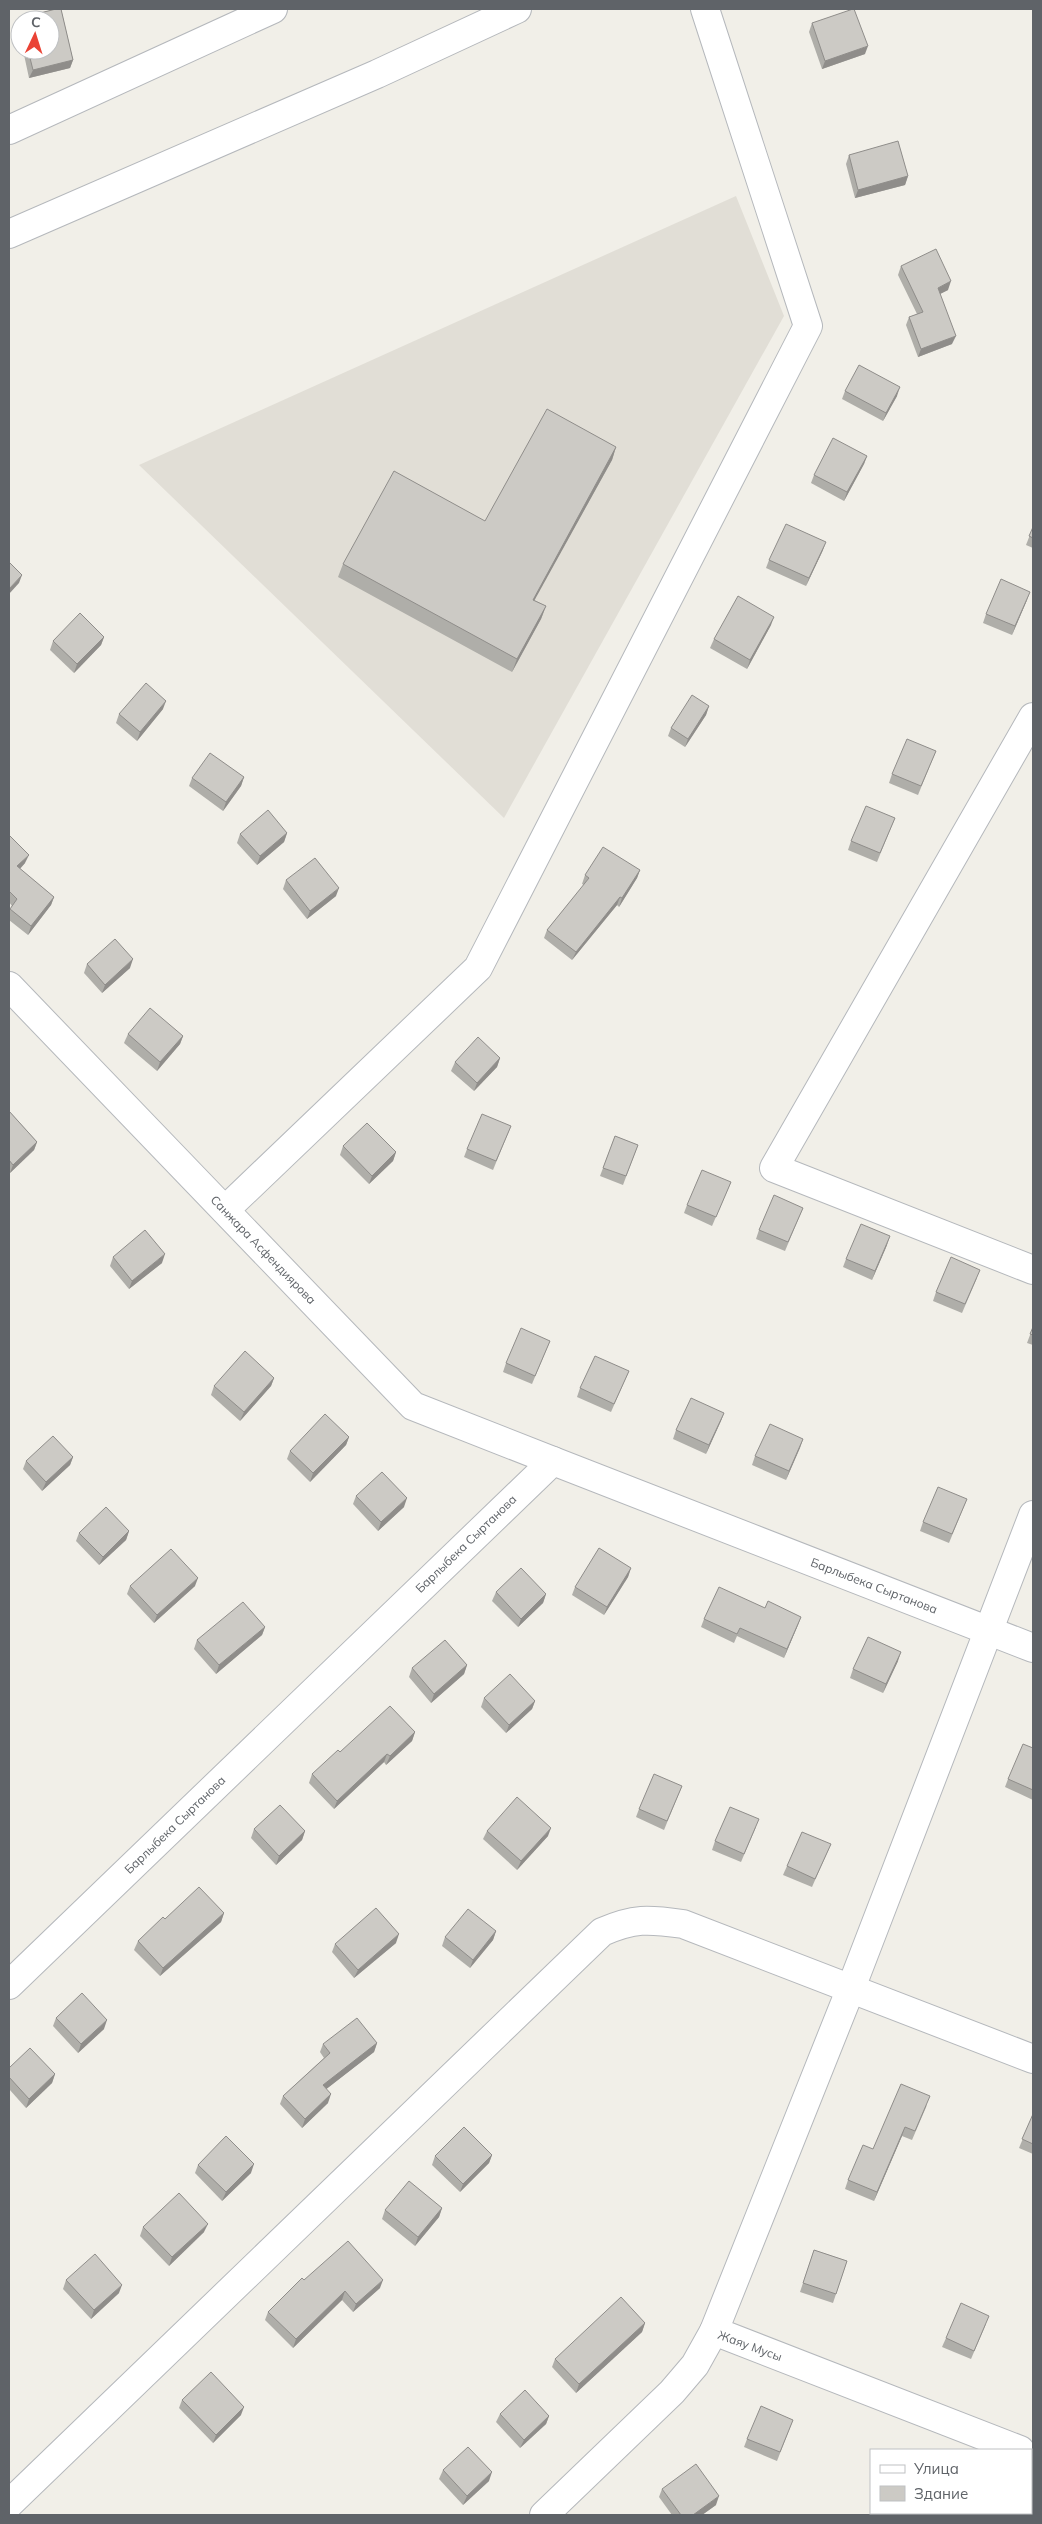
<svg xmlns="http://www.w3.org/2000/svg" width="1042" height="2524" font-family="Mulish,sans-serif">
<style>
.education{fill:#e1ded6}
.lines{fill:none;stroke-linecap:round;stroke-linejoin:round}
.street-casing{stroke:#b5b8bc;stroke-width:30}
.street{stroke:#fff;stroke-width:28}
.wall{fill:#afaea9}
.shaded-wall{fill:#8f8d8a}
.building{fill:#cccac5;stroke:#8f8d8a}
.labels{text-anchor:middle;stroke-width:4;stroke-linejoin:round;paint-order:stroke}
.street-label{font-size:12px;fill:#5f6368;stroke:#fff}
</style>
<rect width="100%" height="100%" fill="#f1efe8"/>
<path class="education" d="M736 196 784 316 504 818 139 465Z"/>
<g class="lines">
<g class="street-casing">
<g id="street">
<path d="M9 130 273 9"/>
<path d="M9 234 377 74 517 9"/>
<path d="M1033 717 774 1168 1033 1270"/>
<path d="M9 986 413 1406 553 1461"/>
<path d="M225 1210 478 968 808 326 705 9"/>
<path d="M9 1985 553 1461 1033 1648"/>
<path d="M714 2331 851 1988 1033 1515"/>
<path d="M9 2504 602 1932C634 1918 648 1919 683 1924L1033 2059"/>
<path d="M544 2515 672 2392 695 2365 714 2331 1020 2450"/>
</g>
</g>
<use href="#street" class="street"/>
</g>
<g class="wall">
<path d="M56 9H61L73 60 70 68 29 78 23 50H50V20H20V40L17 26 20 18Z"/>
<path d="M812 23 865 54 822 69 809 32Z"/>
<path d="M849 155 908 176 905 185 855 198 846 164Z"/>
<path d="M901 266 948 290 940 294 952 344 918 357 906 325 909 317 917 314 898 275Z"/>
<path d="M845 391 897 396 883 421 842 399Z"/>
<path d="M616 447 612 460 534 600 546 606 541 619 512 672 338 577 343 564 485 521Z"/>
<path d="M867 456 864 464 844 501 811 483 814 475Z"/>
<path d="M1033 527V548L1026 545Z"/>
<path d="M823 550 806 586 766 568 769 560Z"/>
<path d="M1027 600 1012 635 983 623 986 614Z"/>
<path d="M771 625 747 669 710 648 714 639Z"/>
<path d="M104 637 101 645 74 673 50 650 53 641Z"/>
<path d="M709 706 706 715 685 747 668 736 671 728Z"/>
<path d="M163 709 137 741 116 723 119 714Z"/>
<path d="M936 751 918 795 889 783 892 774Z"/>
<path d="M244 777 241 786 223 811 189 786 192 778Z"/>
<path d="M895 818 877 862 848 850 851 841Z"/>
<path d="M287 833 284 842 257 865 237 843 240 834Z"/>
<path d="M9 835 25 863 20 869 54 897 51 905 28 935 9 920V911L12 906 9 902Z"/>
<path d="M640 870 637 878 619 907 617 905 572 960 544 938 547 930 584 885 582 884 585 875Z"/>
<path d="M286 880 336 896 307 919 283 889Z"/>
<path d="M87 964 130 968 102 993 84 973Z"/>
<path d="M128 1034 183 1036 180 1044 157 1071 124 1043Z"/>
<path d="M500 1058 497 1067 474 1091 451 1071 455 1062Z"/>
<path d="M9 1111 37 1142 34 1150 10 1173 9 1172Z"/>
<path d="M511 1126 493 1170 464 1157 467 1149Z"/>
<path d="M615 1136 638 1145 623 1185 600 1176Z"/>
<path d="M343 1146 396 1152 393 1161 369 1184 340 1155Z"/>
<path d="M731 1182 712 1226 684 1213 687 1205Z"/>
<path d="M803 1208 785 1251 756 1239 759 1230Z"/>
<path d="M887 1245 872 1280 843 1267 846 1259Z"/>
<path d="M113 1257 162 1263 129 1289 110 1266Z"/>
<path d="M977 1278 962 1313 933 1301 936 1292Z"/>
<path d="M1033 1327V1345L1027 1343Z"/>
<path d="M550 1341 532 1384 503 1372 506 1363Z"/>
<path d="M629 1371 611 1412 577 1397 580 1388Z"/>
<path d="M274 1378 271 1386 240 1421 211 1395 214 1386Z"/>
<path d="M724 1413 706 1454 673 1439 676 1430Z"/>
<path d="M349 1437 346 1445 310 1482 287 1459 290 1451Z"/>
<path d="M803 1439 786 1480 752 1465 755 1456Z"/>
<path d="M73 1457 70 1465 42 1491 23 1469 26 1461Z"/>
<path d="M356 1496 404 1507 378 1531 353 1504Z"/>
<path d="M967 1499 949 1543 920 1531 923 1522Z"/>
<path d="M129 1531 126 1540 99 1565 76 1541 79 1533Z"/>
<path d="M631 1568 628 1577 604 1615 572 1595 575 1587Z"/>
<path d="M130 1586H195L154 1623 127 1594Z"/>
<path d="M496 1592 546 1594 543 1603 518 1627 492 1601Z"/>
<path d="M765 1608 801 1617 784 1658 737 1636 734 1643 701 1627 704 1619Z"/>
<path d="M265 1627 262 1635 216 1674 194 1649 197 1640Z"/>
<path d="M898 1661 883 1693 850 1678 853 1669Z"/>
<path d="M467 1665 464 1674 431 1703 409 1677 412 1668Z"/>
<path d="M484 1698 535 1701 532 1709 506 1733 481 1707Z"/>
<path d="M415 1732 412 1741 386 1765 384 1762 334 1809 309 1783 312 1774 340 1752Z"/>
<path d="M1033 1748V1800L1005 1787 1008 1779Z"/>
<path d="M682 1786 664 1830 636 1817 639 1809Z"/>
<path d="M756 1827 741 1862 712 1850 715 1841Z"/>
<path d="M254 1829 305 1831 302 1840 276 1865 251 1838Z"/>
<path d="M487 1831 548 1836 517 1870 483 1839Z"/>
<path d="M831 1844 812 1887 783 1875 787 1866Z"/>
<path d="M224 1913 221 1922 160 1976 134 1950 138 1941 165 1919Z"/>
<path d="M496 1931 493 1940 470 1968 442 1946 445 1937Z"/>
<path d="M396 1943 354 1978 332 1952 335 1944Z"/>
<path d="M56 2018 104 2029 78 2053 53 2026Z"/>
<path d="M377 2043 374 2052 326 2089 328 2103 302 2128 280 2104 283 2096 324 2058 320 2052 323 2044Z"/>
<path d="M9 2068 55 2074 52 2083 26 2108 9 2089Z"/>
<path d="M927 2105 912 2140 902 2136 874 2201 845 2189 848 2180 873 2149Z"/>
<path d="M1033 2114V2154L1019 2148Z"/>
<path d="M492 2155 489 2163 460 2192 432 2165 435 2156Z"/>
<path d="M198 2165 251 2173 222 2201 195 2173Z"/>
<path d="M442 2208 439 2217 415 2246 382 2219 385 2210Z"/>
<path d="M143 2227 204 2232 169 2266 140 2236Z"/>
<path d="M814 2250 847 2261 833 2303 800 2292Z"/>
<path d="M66 2280 119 2293 91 2319 63 2289Z"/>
<path d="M304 2280 380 2288 353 2312 342 2300 293 2348 265 2320 268 2312Z"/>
<path d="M645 2323 642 2332 576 2393 552 2367 555 2359Z"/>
<path d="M986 2324 971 2359 942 2347 946 2338Z"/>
<path d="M182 2400 241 2415 213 2443 179 2408Z"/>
<path d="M500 2414 549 2416 546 2424 520 2448 496 2422Z"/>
<path d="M793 2420 777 2461 744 2447 747 2439Z"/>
<path d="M443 2470 489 2481 463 2505 439 2479Z"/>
<path d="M662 2489 716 2505 702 2515H672L659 2497Z"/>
<path d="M880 2513H982L981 2515H886Z"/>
</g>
<g class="shaded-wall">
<path d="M868 46 865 54 822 69 825 61Z"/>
<path d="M73 60 70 68 29 78 33 70Z"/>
<path d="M908 176 905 185 855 198 858 190Z"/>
<path d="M951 281 948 290 934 297 938 288Z"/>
<path d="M956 336 952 344 918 357 921 349Z"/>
<path d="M900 387 897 396 883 421 886 413Z"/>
<path d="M616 447 612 460 528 612 533 600Z"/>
<path d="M867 456 864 464 844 501 847 492Z"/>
<path d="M826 542 823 550 806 586 809 578Z"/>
<path d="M22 575 19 583 9 594V589Z"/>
<path d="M1030 592 1027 600 1012 635 1015 626Z"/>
<path d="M546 606 541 619 512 672 517 659Z"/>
<path d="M774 617 771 625 747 669 750 660Z"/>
<path d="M104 637 101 645 74 673 77 664Z"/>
<path d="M166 701 163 709 137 741 140 732Z"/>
<path d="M709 706 706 715 685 747 688 739Z"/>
<path d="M244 777 241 786 223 811 226 802Z"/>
<path d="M287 833 284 842 257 865 260 856Z"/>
<path d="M29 855 25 863 14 875 17 866Z"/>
<path d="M640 870 637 878 619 907 622 898Z"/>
<path d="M339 888 336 896 307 919 310 911Z"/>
<path d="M54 897 51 905 28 935 31 926Z"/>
<path d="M620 897 617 905 572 960 576 952Z"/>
<path d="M133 959 130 968 102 993 105 985Z"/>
<path d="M183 1036 180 1044 157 1071 160 1062Z"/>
<path d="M500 1058 497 1067 474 1091 477 1083Z"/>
<path d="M37 1142 34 1150 10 1173 13 1165Z"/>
<path d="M396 1152 393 1161 369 1184 372 1176Z"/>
<path d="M890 1236 887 1245 872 1280 875 1271Z"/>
<path d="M165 1254 162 1263 129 1289 132 1281Z"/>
<path d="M274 1378 271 1386 240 1421 244 1412Z"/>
<path d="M724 1413 721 1421 706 1454 709 1445Z"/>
<path d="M349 1437 346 1445 310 1482 313 1473Z"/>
<path d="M803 1439 800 1448 786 1480 789 1471Z"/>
<path d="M73 1457 70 1465 42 1491 46 1482Z"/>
<path d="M407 1498 404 1507 378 1531 381 1522Z"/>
<path d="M129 1531 126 1540 99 1565 103 1557Z"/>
<path d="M631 1568 628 1577 604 1615 607 1607Z"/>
<path d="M198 1578 195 1586 154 1623 157 1615Z"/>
<path d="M546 1594 543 1603 518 1627 521 1619Z"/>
<path d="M801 1617 798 1625 784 1658 787 1649Z"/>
<path d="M265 1627 262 1635 216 1674 219 1665Z"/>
<path d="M901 1652 898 1661 883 1693 886 1684Z"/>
<path d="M467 1665 464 1674 431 1703 434 1694Z"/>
<path d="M535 1701 532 1709 506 1733 509 1725Z"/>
<path d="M415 1732 412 1741 386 1765 390 1756Z"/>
<path d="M387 1754 384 1762 334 1809 337 1801Z"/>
<path d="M551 1828 548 1836 517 1870 521 1861Z"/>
<path d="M305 1831 302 1840 276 1865 279 1856Z"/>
<path d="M224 1913 221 1922 160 1976 163 1968Z"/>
<path d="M496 1931 493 1940 470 1968 473 1960Z"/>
<path d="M399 1934 396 1943 354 1978 358 1970Z"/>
<path d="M107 2020 104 2029 78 2053 81 2044Z"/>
<path d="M377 2043 374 2052 320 2094 323 2085Z"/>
<path d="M55 2074 52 2083 26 2108 29 2099Z"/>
<path d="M331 2094 328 2103 302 2128 305 2119Z"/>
<path d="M905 2127 902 2136 874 2201 877 2192Z"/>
<path d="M492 2155 489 2163 460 2192 463 2184Z"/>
<path d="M254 2164 251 2173 222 2201 226 2192Z"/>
<path d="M442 2208 439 2217 415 2246 418 2237Z"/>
<path d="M208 2224 204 2232 169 2266 172 2257Z"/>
<path d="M383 2280 380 2288 353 2312 356 2304Z"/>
<path d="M122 2285 119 2293 91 2319 94 2310Z"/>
<path d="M345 2291 342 2300 293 2348 296 2339Z"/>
<path d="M645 2323 642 2332 576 2393 579 2384Z"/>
<path d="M244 2407 241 2415 213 2443 216 2435Z"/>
<path d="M549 2416 546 2424 520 2448 524 2440Z"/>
<path d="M492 2472 489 2481 463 2505 467 2496Z"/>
<path d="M719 2496 716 2505 702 2515H693Z"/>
</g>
<g class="building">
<path d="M56 9H61L73 60 33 70 28 50H50V20H20V18Z"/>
<path d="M853 9H854L868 46 825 61 812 23Z"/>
<path d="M898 141 908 176 858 190 849 155Z"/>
<path d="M936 249 951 281 938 288 956 336 921 349 909 317 923 312 901 266Z"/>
<path d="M859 365 900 387 886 413 845 391Z"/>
<path d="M547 409 616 447 533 600 546 606 517 659 343 564 394 471 485 521Z"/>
<path d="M833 438 867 456 847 492 814 475Z"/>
<path d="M786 524 826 542 809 578 769 560Z"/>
<path d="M1033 527V538L1029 536Z"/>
<path d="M9 562 22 575 9 589Z"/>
<path d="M1001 579 1030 592 1015 626 986 614Z"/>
<path d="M738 596 774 617 750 660 714 639Z"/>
<path d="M80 613 104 637 77 664 53 641Z"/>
<path d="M146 683 166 701 140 732 119 714Z"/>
<path d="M692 695 709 706 688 739 671 728Z"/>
<path d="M907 739 936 751 921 786 892 774Z"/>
<path d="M210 753 244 777 226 802 192 778Z"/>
<path d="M866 806 895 818 880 853 851 841Z"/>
<path d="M268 810 287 833 260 856 240 834Z"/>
<path d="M9 835 29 855 17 866 54 897 31 926 10 909 17 899 9 891Z"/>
<path d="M603 847 640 870 622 898 620 897 576 952 547 930 589 878 585 875Z"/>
<path d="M315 858 339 888 310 911 286 880Z"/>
<path d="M115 939 133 959 105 985 87 964Z"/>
<path d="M150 1008 183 1036 160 1062 128 1034Z"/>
<path d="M478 1037 500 1058 477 1083 455 1062Z"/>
<path d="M9 1111 37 1142 13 1165 9 1160Z"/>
<path d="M482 1114 511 1126 496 1161 467 1149Z"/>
<path d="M367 1123 396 1152 372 1176 343 1146Z"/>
<path d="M615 1136 638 1145 626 1176 603 1168Z"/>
<path d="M702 1170 731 1182 716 1217 687 1205Z"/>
<path d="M774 1195 803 1208 788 1242 759 1230Z"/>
<path d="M861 1224 890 1236 875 1271 846 1259Z"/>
<path d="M145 1230 165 1254 132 1281 113 1257Z"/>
<path d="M951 1257 980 1270 965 1304 936 1292Z"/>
<path d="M1033 1327V1335L1030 1334Z"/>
<path d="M521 1328 550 1341 535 1376 506 1363Z"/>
<path d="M245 1351 274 1378 244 1412 214 1386Z"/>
<path d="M595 1356 629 1371 614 1404 580 1388Z"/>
<path d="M691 1398 724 1413 709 1445 676 1430Z"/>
<path d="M325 1414 349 1437 313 1473 290 1451Z"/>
<path d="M770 1424 803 1439 789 1471 755 1456Z"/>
<path d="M53 1436 73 1457 46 1482 26 1461Z"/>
<path d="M382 1472 407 1498 381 1522 356 1496Z"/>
<path d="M938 1487 967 1499 952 1534 923 1522Z"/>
<path d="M106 1507 129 1531 103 1557 79 1533Z"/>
<path d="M599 1548 631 1568 607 1607 575 1587Z"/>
<path d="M171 1549 198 1578 157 1615 130 1586Z"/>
<path d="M521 1568 546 1594 521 1619 496 1592Z"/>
<path d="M719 1587 765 1608 768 1601 801 1617 787 1649 740 1628 737 1634 704 1619Z"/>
<path d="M243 1602 265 1627 219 1665 197 1640Z"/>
<path d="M868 1637 901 1652 886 1684 853 1669Z"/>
<path d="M445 1640 467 1665 434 1694 412 1668Z"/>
<path d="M510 1674 535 1701 509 1725 484 1698Z"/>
<path d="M390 1706 415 1732 390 1756 387 1754 337 1801 312 1774 338 1750 340 1752Z"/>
<path d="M1023 1744 1033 1748V1790L1008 1779Z"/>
<path d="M654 1774 682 1786 667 1821 639 1809Z"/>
<path d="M517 1797 551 1828 521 1861 487 1831Z"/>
<path d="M280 1805 305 1831 279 1856 254 1829Z"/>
<path d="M730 1807 759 1819 744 1854 715 1841Z"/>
<path d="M802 1832 831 1844 815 1879 787 1866Z"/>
<path d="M199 1887 224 1913 163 1968 138 1941 163 1917 165 1919Z"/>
<path d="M376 1908 399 1934 358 1970 335 1944Z"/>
<path d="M468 1909 496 1931 473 1960 445 1937Z"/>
<path d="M82 1993 107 2020 81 2044 56 2018Z"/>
<path d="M357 2018 377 2043 323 2085 331 2094 305 2119 283 2096 330 2053 323 2044Z"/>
<path d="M30 2048 55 2074 29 2099 9 2077V2068Z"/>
<path d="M901 2084 930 2096 915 2131 905 2127 877 2192 848 2180 863 2145 873 2149Z"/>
<path d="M1033 2114V2144L1022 2139Z"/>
<path d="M464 2127 492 2155 463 2184 435 2156Z"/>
<path d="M226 2136 254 2164 226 2192 198 2165Z"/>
<path d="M409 2181 442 2208 418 2237 385 2210Z"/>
<path d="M179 2193 208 2224 172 2257 143 2227Z"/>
<path d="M348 2241 383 2280 356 2304 345 2291 296 2339 268 2312 302 2278 304 2280Z"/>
<path d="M814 2250 847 2261 836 2294 803 2283Z"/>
<path d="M95 2254 122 2285 94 2310 66 2280Z"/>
<path d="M621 2297 645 2323 579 2384 555 2359Z"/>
<path d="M961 2303 989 2316 974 2351 946 2338Z"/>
<path d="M211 2372 244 2407 216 2435 182 2400Z"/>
<path d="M525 2390 549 2416 524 2440 500 2414Z"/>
<path d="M761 2406 793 2420 780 2452 747 2439Z"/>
<path d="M468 2447 492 2472 467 2496 443 2470Z"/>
<path d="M696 2464 719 2496 693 2515H681L662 2489Z"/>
<path d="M908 2513H982L981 2515H915Z"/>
</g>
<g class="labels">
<g class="street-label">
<text transform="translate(263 1250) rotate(46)" y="4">Санжара Асфендиярова</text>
<text transform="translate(466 1544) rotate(-44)" y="4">Барлыбека Сыртанова</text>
<text transform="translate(874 1586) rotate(21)" y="4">Барлыбека Сыртанова</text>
<text transform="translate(175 1825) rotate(-44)" y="4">Барлыбека Сыртанова</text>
<text transform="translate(750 2346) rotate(20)" y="4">Жаяу Мусы</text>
</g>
</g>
<rect width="1042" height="2524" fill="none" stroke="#5f6368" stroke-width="20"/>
<rect x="870" y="2449" width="162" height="65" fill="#ffffff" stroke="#bfc1c3"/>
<rect x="880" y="2465" width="25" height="8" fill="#ffffff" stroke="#bfc1c3"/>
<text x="914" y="2474" font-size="15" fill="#5f6368">Улица</text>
<rect x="880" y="2486" width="25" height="15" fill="#cccac5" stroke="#bfc1c3"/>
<text x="914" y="2499" font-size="15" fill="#5f6368">Здание</text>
<g transform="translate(35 35) rotate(4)"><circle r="24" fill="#ffffff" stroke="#bfc1c3"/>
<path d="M0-4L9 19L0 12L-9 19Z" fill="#ea4335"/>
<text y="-8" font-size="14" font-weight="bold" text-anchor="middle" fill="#5f6368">С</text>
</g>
</svg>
